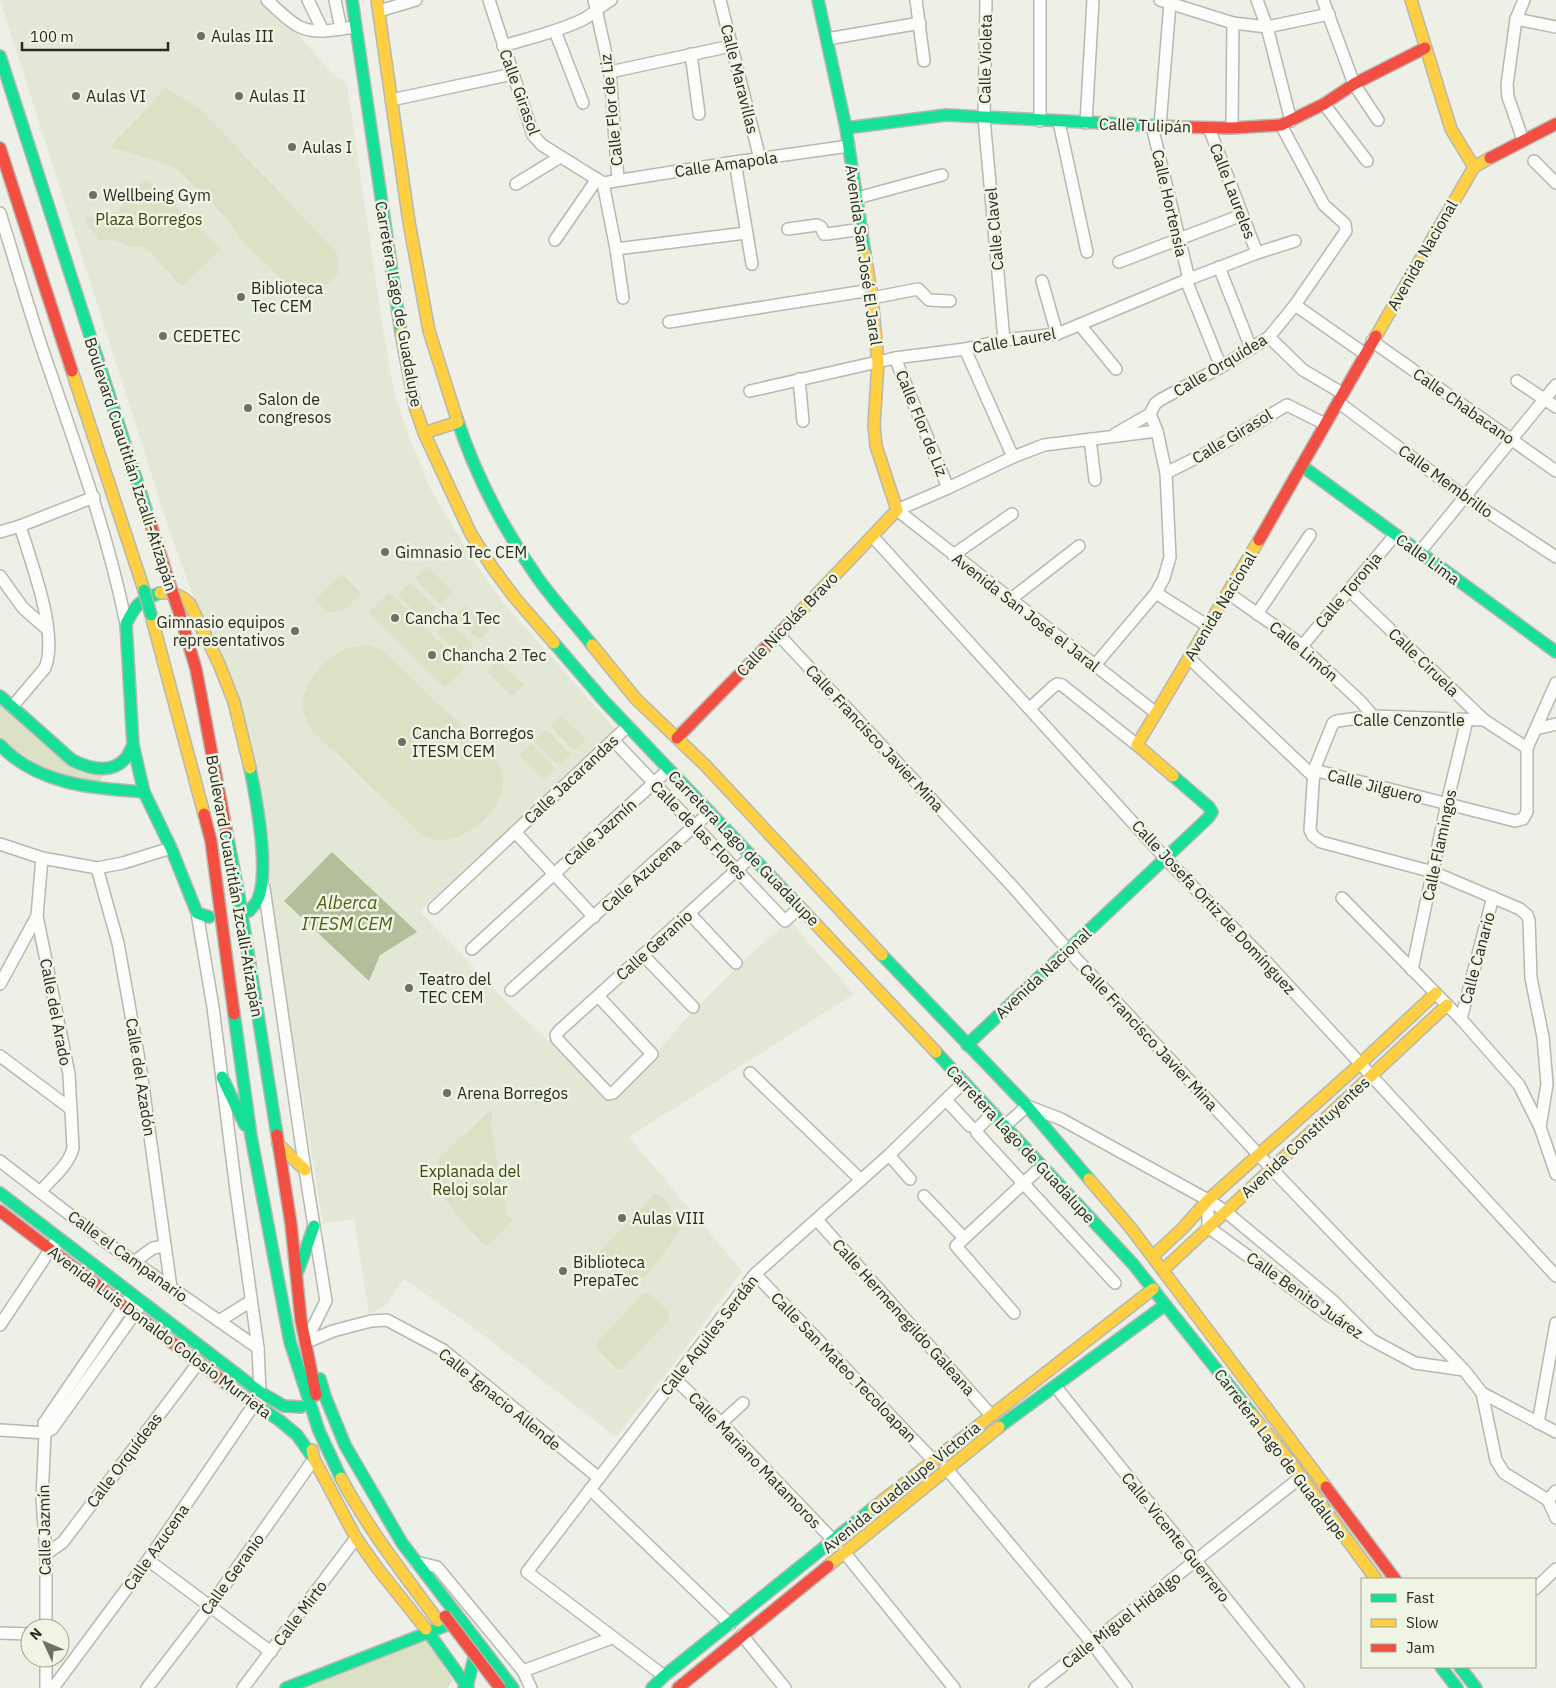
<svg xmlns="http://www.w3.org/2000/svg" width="1556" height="1688" font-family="'IBM Plex Sans',sans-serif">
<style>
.built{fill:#e3e7d6}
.green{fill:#dae1c5}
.water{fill:#b5be9a}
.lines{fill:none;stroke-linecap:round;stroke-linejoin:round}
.street-casing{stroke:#b6b8b1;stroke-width:14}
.fast-casing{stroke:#b6b8b1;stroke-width:14}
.slow-casing{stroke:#b6b8b1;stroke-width:14}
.jam-casing{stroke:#b6b8b1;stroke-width:14}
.street{stroke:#fcfdfb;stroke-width:11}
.fast{stroke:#16e098;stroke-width:11}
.slow{stroke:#ffcf43;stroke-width:11}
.jam{stroke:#f24e42;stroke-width:11}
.fast-bridge-casing{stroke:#b6b8b1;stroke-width:14;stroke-linecap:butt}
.jam-bridge-casing{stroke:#b6b8b1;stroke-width:14;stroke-linecap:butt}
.fast-bridge{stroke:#16e098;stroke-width:11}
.jam-bridge{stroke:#f24e42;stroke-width:11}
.poi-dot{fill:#6d6f68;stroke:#eff4e3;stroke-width:2}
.labels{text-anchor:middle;stroke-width:5;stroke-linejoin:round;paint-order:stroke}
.poi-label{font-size:16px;fill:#272923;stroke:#eff4e3;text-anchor:start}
.street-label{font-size:16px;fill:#272923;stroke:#eff4e3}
.park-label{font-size:16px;fill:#3c460e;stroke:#eff4e3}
.water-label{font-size:18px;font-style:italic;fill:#505d13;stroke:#eff4e3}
</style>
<rect width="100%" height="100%" fill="#eef0e7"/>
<path class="built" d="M0 0H258L299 36 333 74 347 84 382 323 395 396 409 437 430 488 471 557 503 602 615 729 420 911 508 1003 552 1044 609 1100 654 1055 696 1008 740 964 789 920 854 994 629 1137 742 1271 672 1366 616 1437 474 1328 404 1279 385 1306 369 1314 354 1219 323 1224 268 885 261 814 197 607 170 532Z"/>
<g class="green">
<path d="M166 88 200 109 337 253 339 273 306 303 245 244 227 218 178 170 170 165 110 147Z"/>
<path d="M145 179 159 189 221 249 182 286 151 253 144 247H130L112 239 98 241 97 236 88 227 85 216 106 222 113 212H117Z"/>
<path d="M427 566 453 592 441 604 415 579Z"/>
<path d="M341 574 361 593 345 609 328 613 315 600Z"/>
<path d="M410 583 436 608 424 621 398 595Z"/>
<path d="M389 592 465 667 445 688 369 613Z"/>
<path d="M465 605 490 629 479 640 454 616Z"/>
<path d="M448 621 474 645 462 657 437 632Z"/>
<path d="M366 645 382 650 494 757C500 767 504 774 503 786 501 812 462 844 436 840 431 839 426 836 421 834L310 728C306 719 302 711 303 701 306 679 329 653 351 647 356 646 361 646 366 645Z"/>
<path d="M498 660 524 685 512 697 487 672Z"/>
<path d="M0 700 100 772 102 778 99 785 69 782 0 741Z"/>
<path d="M561 715 586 739 575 751 550 727Z"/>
<path d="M546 729 571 754 559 765 534 741Z"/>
<path d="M531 744 555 768 544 780 519 755Z"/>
<path d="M492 1109 491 1129 507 1214 513 1220 487 1247 469 1230 441 1194 438 1159Z"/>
<path d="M656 1193 665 1200 681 1229 646 1277 619 1278 596 1255Z"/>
<path d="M644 1293H648L668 1311 669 1320 622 1369H617L598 1350 596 1344Z"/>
<path d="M426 1639 453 1681 447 1688H306Z"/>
</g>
<path class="water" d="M332 852 417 932 380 955 369 981 284 901Z"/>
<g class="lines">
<g class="street-casing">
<g id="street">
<path d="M267 0C277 9 289 22 300 27 317 35 338 29 355 27"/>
<path d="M308 0 323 31"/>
<path d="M335 0 341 29"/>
<path d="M489 0 533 135 542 145 603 183 616 249 623 298"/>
<path d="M594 0 610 72 618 180"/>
<path d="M720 0 760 159"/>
<path d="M916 0 924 61"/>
<path d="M986 0 984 118 1004 340"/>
<path d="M1040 0V121"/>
<path d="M1160 0 1233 23 1267 27 1329 14"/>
<path d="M1257 0 1267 27 1291 121"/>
<path d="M1323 0 1354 84 1378 120"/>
<path d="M379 11 416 0"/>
<path d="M1516 19 1556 27"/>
<path d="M555 31 583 103"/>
<path d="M827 39 920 23"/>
<path d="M503 46C529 38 557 32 582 20 593 15 601 5 611 0"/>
<path d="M691 54 699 114"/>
<path d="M610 72 731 46"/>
<path d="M391 100 513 74"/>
<path d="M1324 104 1367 161"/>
<path d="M1059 122 1087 252"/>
<path d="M1086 123 1093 0"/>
<path d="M1152 126 1189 279"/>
<path d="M1160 126 1170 3"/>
<path d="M1209 128 1257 253"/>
<path d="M1232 128 1233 23"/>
<path d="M1523 140 1508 97 1507 85 1516 19 1524 0"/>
<path d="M1534 161 1556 183"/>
<path d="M735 162 752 264"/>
<path d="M603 183 735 162 849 146"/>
<path d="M516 184 560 157"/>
<path d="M857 198 942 175"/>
<path d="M0 213C14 258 27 303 42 348 73 439 107 529 126 624"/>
<path d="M788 229 817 225 821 227 824 234H827L862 229"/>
<path d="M555 240 597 179"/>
<path d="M616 249 746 233"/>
<path d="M1119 262 1242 215"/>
<path d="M1219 267 1251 348"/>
<path d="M1186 280 1221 367"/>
<path d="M1042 281 1057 334"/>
<path d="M872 298 918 289 929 300 950 301"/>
<path d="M1295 305 1365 354"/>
<path d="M669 322 871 290"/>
<path d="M1080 325 1116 369"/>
<path d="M1269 337 1303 370 1342 393"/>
<path d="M1372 341 1556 471"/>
<path d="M965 349 1013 457"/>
<path d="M895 358 948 488"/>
<path d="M799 379 803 421"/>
<path d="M1517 381 1556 407"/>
<path d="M750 391 895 358 965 349 1004 340 1057 334 1189 279 1257 253 1295 241"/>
<path d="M1338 402 1465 497 1556 557"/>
<path d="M1115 434 1150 414 1155 404 1160 400 1221 367 1269 337 1295 305 1346 231 1345 224 1324 205 1281 125"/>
<path d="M1090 439 1095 480"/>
<path d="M1166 473 1212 450 1287 405 1325 424"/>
<path d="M0 532 20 526 94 497"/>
<path d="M873 537 1166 859 1261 956 1556 1276"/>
<path d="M1419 553 1556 385"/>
<path d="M953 555 1012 514"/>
<path d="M0 576 23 608 47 629"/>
<path d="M1349 590 1484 720 1527 748"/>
<path d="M1156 593 1208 626"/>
<path d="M1228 593 1295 640 1361 702 1373 716"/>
<path d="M1011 599 1079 546"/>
<path d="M1257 614 1310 535"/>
<path d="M778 634 1014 888 1068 950 1271 1168 1464 1370 1482 1393 1556 1432"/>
<path d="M1302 646 1395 535"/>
<path d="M1189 658 1314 777"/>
<path d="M1095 665 1156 593 1164 578 1170 557 1166 473 1157 431 1150 414"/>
<path d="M12 707 45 668C59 634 31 562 20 526"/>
<path d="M1030 708 1054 686 1057 684 1062 685 1137 745"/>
<path d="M1156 713 897 510 948 488 1013 457 1044 445 1157 431"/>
<path d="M1484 720 1373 716 1337 721 1333 723 1314 770 1310 830 1313 836 1321 842 1433 872 1520 909 1527 915 1529 920 1531 978 1543 1037 1547 1084 1540 1127"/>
<path d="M1536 729 1556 724"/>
<path d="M613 740 785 921 800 907"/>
<path d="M1314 770 1515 821 1523 819 1527 812V748L1556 683"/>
<path d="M515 832 594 917"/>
<path d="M0 844 42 858 97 868 123 863 171 848"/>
<path d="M97 868 118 943 141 1071 171 1288"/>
<path d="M264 888 305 1170 326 1301 311 1331"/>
<path d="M1342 898 1461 1019 1519 1085 1540 1127 1556 1174"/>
<path d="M434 908 628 726"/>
<path d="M689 913 736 963"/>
<path d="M472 949 669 769"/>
<path d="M643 955 693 1007"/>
<path d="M1412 970 1447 803 1467 720"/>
<path d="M0 984 37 916"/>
<path d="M511 990 710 812"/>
<path d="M598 996 652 1054 613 1093 609 1094 557 1039 556 1035 559 1031 752 856"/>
<path d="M1461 1019 1493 897"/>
<path d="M0 1056 71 1109"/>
<path d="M750 1073 861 1180"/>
<path d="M946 1100 970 1126"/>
<path d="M993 1113 976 1130 977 1133 1115 1283"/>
<path d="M1005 1126 1027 1106 1061 1119 1208 1200 1225 1211 1332 1300 1372 1340"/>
<path d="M889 1155 910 1179"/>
<path d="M0 1161 104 1241 258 1348"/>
<path d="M40 1192C51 1179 69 1165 73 1148L69 1074 37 916 42 858"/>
<path d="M924 1196 963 1237"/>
<path d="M1208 1200V1227L1330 1316 1372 1340 1415 1363 1464 1370"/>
<path d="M817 1220 990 1414"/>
<path d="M134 1262 153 1248 165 1246"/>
<path d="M755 1274 933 1460"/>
<path d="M1014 1313 956 1246 1042 1166"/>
<path d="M219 1321 251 1301"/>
<path d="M0 1325 54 1244"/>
<path d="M312 1340 333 1331 371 1321 387 1320 443 1350 599 1478"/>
<path d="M675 1379 721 1423 834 1541"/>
<path d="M1055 1386 1298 1688"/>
<path d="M1482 1393 1496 1460 1504 1473 1548 1500"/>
<path d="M721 1423 743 1403"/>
<path d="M1538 1423 1556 1323"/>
<path d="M0 1430 45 1433 52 1429 138 1309"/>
<path d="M946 1468 1092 1643 1126 1688"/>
<path d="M590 1489 730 1624"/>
<path d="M1556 1491 1548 1500 1556 1518"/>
<path d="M844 1552 954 1688"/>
<path d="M46 1554 63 1542 199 1362"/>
<path d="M148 1560 271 1652"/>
<path d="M416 1562 437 1567 523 1671 531 1688"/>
<path d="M1535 1589 1556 1569"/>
<path d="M46 1628V1554L42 1498 45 1433 44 1423 128 1300"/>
<path d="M0 1633 30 1634"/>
<path d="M742 1635 785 1688"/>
<path d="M46 1658V1688"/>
<path d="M523 1671 612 1638"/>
<path d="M664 1676 527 1572 755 1274 889 1155 964 1082"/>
<path d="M53 1688 148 1560 255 1403 260 1392 258 1348 236 1190 213 1007 197 913"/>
<path d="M147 1688 210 1606 314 1459"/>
<path d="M243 1688 356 1538"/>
<path d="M1035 1688 1301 1477"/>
</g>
</g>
<g class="fast-casing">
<g id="fast">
<path d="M352 0 401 333"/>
<path d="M818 0 846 128 865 254"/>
<path d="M0 56 150 522"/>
<path d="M846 128 946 115 1180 127"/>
<path d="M456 416C474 472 503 528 537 577 553 600 574 622 592 645"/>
<path d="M1302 466 1556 652"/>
<path d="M160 593C140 600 136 604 126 624L133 745 144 792 171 848 197 913 209 917"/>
<path d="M554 643 604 701 796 903"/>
<path d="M0 696 72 760C88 768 110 775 125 759 129 755 130 750 133 745"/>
<path d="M0 745C38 785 93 788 144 792"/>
<path d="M226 829 239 896 277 1135"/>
<path d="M249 911C252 907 257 903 258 899 270 872 256 797 250 768"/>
<path d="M882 955 1027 1106 1089 1179"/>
<path d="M234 1014 251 1136 290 1342 319 1431 341 1478"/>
<path d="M967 1045 1208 818 1212 812 1209 807 1173 776"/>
<path d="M936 1052 1133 1264 1252 1414"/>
<path d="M222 1077 245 1125"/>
<path d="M0 1193 260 1392 284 1406 301 1407"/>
<path d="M298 1271 314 1226"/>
<path d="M320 1379 325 1396 345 1445 402 1543 513 1688"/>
<path d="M255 1404 279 1420 297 1435 314 1459"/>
<path d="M999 1427 1165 1305"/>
<path d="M426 1629 468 1688"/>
<path d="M1441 1667 1457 1688"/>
<path d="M1460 1667 1476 1688"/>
<path d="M286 1688 455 1622H461"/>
<path d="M464 1688 467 1687 474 1658 475 1640"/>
<path d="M652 1688 664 1676 873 1508"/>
</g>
</g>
<g class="slow-casing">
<g id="slow">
<path d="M377 0 409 222 429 331 456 416"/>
<path d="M1411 0 1451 129 1474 167"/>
<path d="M401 333 415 407 424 433 471 534 492 567 515 598 554 643"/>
<path d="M1376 336 1474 167 1490 158"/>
<path d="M72 371 144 590"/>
<path d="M424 433 458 422"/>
<path d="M160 593C173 592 181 595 190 604L219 664 234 702 250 768"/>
<path d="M799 613 897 510 876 446 874 425 878 363 872 298 865 254"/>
<path d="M151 615 204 814"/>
<path d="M592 645 636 699 705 765 882 955"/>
<path d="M1173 776 1137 745 1259 540"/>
<path d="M796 903 936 1052"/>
<path d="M278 1144 305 1170"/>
<path d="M1089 1179 1130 1227 1326 1487"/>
<path d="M1153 1256 1183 1228 1208 1200 1360 1064 1436 993"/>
<path d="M1163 1270 1447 1005"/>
<path d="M1252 1414 1287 1458 1376 1579"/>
<path d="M312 1450 314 1459 356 1538 378 1569 426 1629"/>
<path d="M341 1478C368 1529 404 1574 438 1621"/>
<path d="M873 1508 1153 1289"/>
<path d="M828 1566 999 1427"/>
</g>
</g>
<g class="jam-casing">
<g id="jam">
<path d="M1180 127 1232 128 1281 125 1324 104 1354 84 1425 48"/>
<path d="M0 148 72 371"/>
<path d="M1490 158 1556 124"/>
<path d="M150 522 170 585"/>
<path d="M1259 540 1376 336"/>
<path d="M179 612 196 669 226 829"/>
<path d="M677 738 799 613"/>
<path d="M204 814 211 841 234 1014"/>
<path d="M277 1135 291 1224 301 1320 316 1395"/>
<path d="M0 1211 229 1386 255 1404"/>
<path d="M1326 1487 1395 1579"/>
<path d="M678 1688 828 1566"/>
</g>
</g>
<use href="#street" class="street"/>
<use href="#fast" class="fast"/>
<use href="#slow" class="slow"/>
<use href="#jam" class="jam"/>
<g class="fast-bridge-casing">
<path id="fast-bridge" d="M144 590 151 615"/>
</g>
<g class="jam-bridge-casing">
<g id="jam-bridge">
<path d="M170 585 179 612"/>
<path d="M445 1616 500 1688"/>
</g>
</g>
<use href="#fast-bridge" class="fast-bridge"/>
<use href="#jam-bridge" class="jam-bridge"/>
</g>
<g class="poi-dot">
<circle cx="201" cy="36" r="5"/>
<circle cx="76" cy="96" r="5"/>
<circle cx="239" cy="96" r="5"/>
<circle cx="292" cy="147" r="5"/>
<circle cx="93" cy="195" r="5"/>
<circle cx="241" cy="297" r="5"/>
<circle cx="163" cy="336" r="5"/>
<circle cx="248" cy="408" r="5"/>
<circle cx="385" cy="552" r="5"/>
<circle cx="395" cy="618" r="5"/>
<circle cx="295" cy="631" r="5"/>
<circle cx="432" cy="655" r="5"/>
<circle cx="402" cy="742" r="5"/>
<circle cx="409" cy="988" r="5"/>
<circle cx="447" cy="1093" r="5"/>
<circle cx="622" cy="1218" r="5"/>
<circle cx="563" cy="1271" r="5"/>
</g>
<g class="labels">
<g class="poi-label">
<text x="211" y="42">Aulas III</text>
<text x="86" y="102">Aulas VI</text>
<text x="249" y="102">Aulas II</text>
<text x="302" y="153">Aulas I</text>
<text x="103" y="201">Wellbeing Gym</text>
<text x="251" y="294">Biblioteca<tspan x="251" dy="18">Tec CEM</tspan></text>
<text x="173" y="342">CEDETEC</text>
<text x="258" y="405">Salon de<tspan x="258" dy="18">congresos</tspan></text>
<text x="395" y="558">Gimnasio Tec CEM</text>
<text x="405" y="624">Cancha 1 Tec</text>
<text x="285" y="628" text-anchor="end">Gimnasio equipos<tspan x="285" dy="18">representativos</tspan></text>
<text x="442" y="661">Chancha 2 Tec</text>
<text x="412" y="739">Cancha Borregos<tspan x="412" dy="18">ITESM CEM</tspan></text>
<text x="419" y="985">Teatro del<tspan x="419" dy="18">TEC CEM</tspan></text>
<text x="457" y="1099">Arena Borregos</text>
<text x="632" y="1224">Aulas VIII</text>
<text x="573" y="1268">Biblioteca<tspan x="573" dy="18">PrepaTec</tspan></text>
</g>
<g class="street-label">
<text transform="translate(985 59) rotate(-89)" y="6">Calle Violeta</text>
<text transform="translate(740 79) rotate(76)" y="6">Calle Maravillas</text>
<text transform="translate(520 92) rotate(70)" y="6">Calle Girasol</text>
<text transform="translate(611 110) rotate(-96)" y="6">Calle Flor de Liz</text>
<text transform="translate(1145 125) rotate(2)" y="6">Calle Tulipán</text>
<text transform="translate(726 164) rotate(-8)" y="6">Calle Amapola</text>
<text transform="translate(1233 191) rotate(69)" y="6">Calle Laureles</text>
<text transform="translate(1170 203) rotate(77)" y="6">Calle Hortensia</text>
<text transform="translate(994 229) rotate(-95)" y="6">Calle Clavel</text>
<text transform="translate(864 255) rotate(82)" y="6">Avenida San José El Jaral</text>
<text transform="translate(1422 255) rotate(-60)" y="6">Avenida Nacional</text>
<text transform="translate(399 304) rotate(80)" y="6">Carretera Lago de Guadalupe</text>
<text transform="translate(1014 340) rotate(-10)" y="6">Calle Laurel</text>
<text transform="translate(1220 365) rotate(-31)" y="6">Calle Orquídea</text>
<text transform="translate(1464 406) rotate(35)" y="6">Calle Chabacano</text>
<text transform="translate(922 423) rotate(68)" y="6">Calle Flor de Liz</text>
<text transform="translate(1232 436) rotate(-31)" y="6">Calle Girasol</text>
<text transform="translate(131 464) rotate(72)" y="6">Boulevard Cuautitlán Izcalli-Atizapán</text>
<text transform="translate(1446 481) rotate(36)" y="6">Calle Membrillo</text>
<text transform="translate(1428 559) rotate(36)" y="6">Calle Lima</text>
<text transform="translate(1348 590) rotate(-50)" y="6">Calle Toronja</text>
<text transform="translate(1220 606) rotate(-59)" y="6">Avenida Nacional</text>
<text transform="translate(1026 612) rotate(38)" y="6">Avenida San José el Jaral</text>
<text transform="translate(787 624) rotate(-46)" y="6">Calle Nicolás Bravo</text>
<text transform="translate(1304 651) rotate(40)" y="6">Calle Limón</text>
<text transform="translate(1424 662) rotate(44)" y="6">Calle Ciruela</text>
<text x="1409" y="726">Calle Cenzontle</text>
<text transform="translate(875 738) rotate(47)" y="6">Calle Francisco Javier Mina</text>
<text transform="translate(571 779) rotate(-43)" y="6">Calle Jacarandas</text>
<text transform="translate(1375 786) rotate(14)" y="6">Calle Jilguero</text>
<text transform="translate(699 830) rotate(46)" y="6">Calle de las Flores</text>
<text transform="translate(600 832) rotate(-42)" y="6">Calle Jazmín</text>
<text transform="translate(1439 845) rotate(-78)" y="6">Calle Flamingos</text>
<text transform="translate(744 848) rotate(46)" y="6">Carretera Lago de Guadalupe</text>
<text transform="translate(641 875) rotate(-42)" y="6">Calle Azucena</text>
<text transform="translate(235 886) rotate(80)" y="6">Boulevard Cuautitlán Izcalli-Atizapán</text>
<text transform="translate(1214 907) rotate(47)" y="6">Calle Josefa Ortiz de Domínguez</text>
<text transform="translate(654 945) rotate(-42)" y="6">Calle Geranio</text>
<text transform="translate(1477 958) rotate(-75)" y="6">Calle Canario</text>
<text transform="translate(1043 973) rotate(-43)" y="6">Avenida Nacional</text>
<text transform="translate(56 1012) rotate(79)" y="6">Calle del Arado</text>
<text transform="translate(1149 1037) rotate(47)" y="6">Calle Francisco Javier Mina</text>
<text transform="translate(141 1077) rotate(81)" y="6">Calle del Azadón</text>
<text transform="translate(1305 1137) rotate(-43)" y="6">Avenida Constituyentes</text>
<text transform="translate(1021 1144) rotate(47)" y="6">Carretera Lago de Guadalupe</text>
<text transform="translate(128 1256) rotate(36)" y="6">Calle el Campanario</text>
<text transform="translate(1305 1295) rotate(35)" y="6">Calle Benito Juárez</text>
<text transform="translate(904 1317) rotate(48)" y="6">Calle Hermenegildo Galeana</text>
<text transform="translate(160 1332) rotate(37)" y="6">Avenida Luis Donaldo Colosio Murrieta</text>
<text transform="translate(709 1335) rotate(-52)" y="6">Calle Aquiles Serdán</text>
<text transform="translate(844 1367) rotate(46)" y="6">Calle San Mateo Tecoloapan</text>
<text transform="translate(500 1399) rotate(39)" y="6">Calle Ignacio Allende</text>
<text transform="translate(1281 1454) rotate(53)" y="6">Carretera Lago de Guadalupe</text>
<text transform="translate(124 1460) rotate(-53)" y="6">Calle Orquídeas</text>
<text transform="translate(755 1460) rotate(46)" y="6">Calle Mariano Matamoros</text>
<text transform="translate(901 1487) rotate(-39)" y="6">Avenida Guadalupe Victoria</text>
<text transform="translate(44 1530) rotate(-91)" y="6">Calle Jazmín</text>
<text transform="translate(1176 1537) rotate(51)" y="6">Calle Vicente Guerrero</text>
<text transform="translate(156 1547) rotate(-55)" y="6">Calle Azucena</text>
<text transform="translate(232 1574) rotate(-54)" y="6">Calle Geranio</text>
<text transform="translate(300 1613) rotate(-53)" y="6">Calle Mirto</text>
<text transform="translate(1121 1620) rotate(-38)" y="6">Calle Miguel Hidalgo</text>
</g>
<g class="park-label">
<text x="149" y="225">Plaza Borregos</text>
<text x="470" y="1177">Explanada del<tspan x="470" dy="18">Reloj solar</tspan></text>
</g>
<g class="water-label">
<text x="347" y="909">Alberca<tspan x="347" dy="21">ITESM CEM</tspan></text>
</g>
</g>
<rect x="1361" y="1578" width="175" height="90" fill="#eff4e3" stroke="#9fa396"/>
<rect x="1371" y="1594" width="25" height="8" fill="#16e098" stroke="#9fa396"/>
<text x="1406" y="1603" font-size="15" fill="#272923">Fast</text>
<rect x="1371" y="1619" width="25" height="8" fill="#ffcf43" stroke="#9fa396"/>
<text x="1406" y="1628" font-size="15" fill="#272923">Slow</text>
<rect x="1371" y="1644" width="25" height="8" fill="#f24e42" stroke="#9fa396"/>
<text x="1406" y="1653" font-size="15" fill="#272923">Jam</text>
<g transform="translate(45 1643) rotate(314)"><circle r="24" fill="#eff4e3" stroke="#9fa396"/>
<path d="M0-4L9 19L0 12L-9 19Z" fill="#6d6f68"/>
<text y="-8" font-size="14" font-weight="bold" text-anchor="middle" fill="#272923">N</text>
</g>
<path d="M22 42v8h146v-8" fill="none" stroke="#272923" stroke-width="2.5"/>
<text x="30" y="42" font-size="15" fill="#272923" stroke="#eff4e3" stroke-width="4" paint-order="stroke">100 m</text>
</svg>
